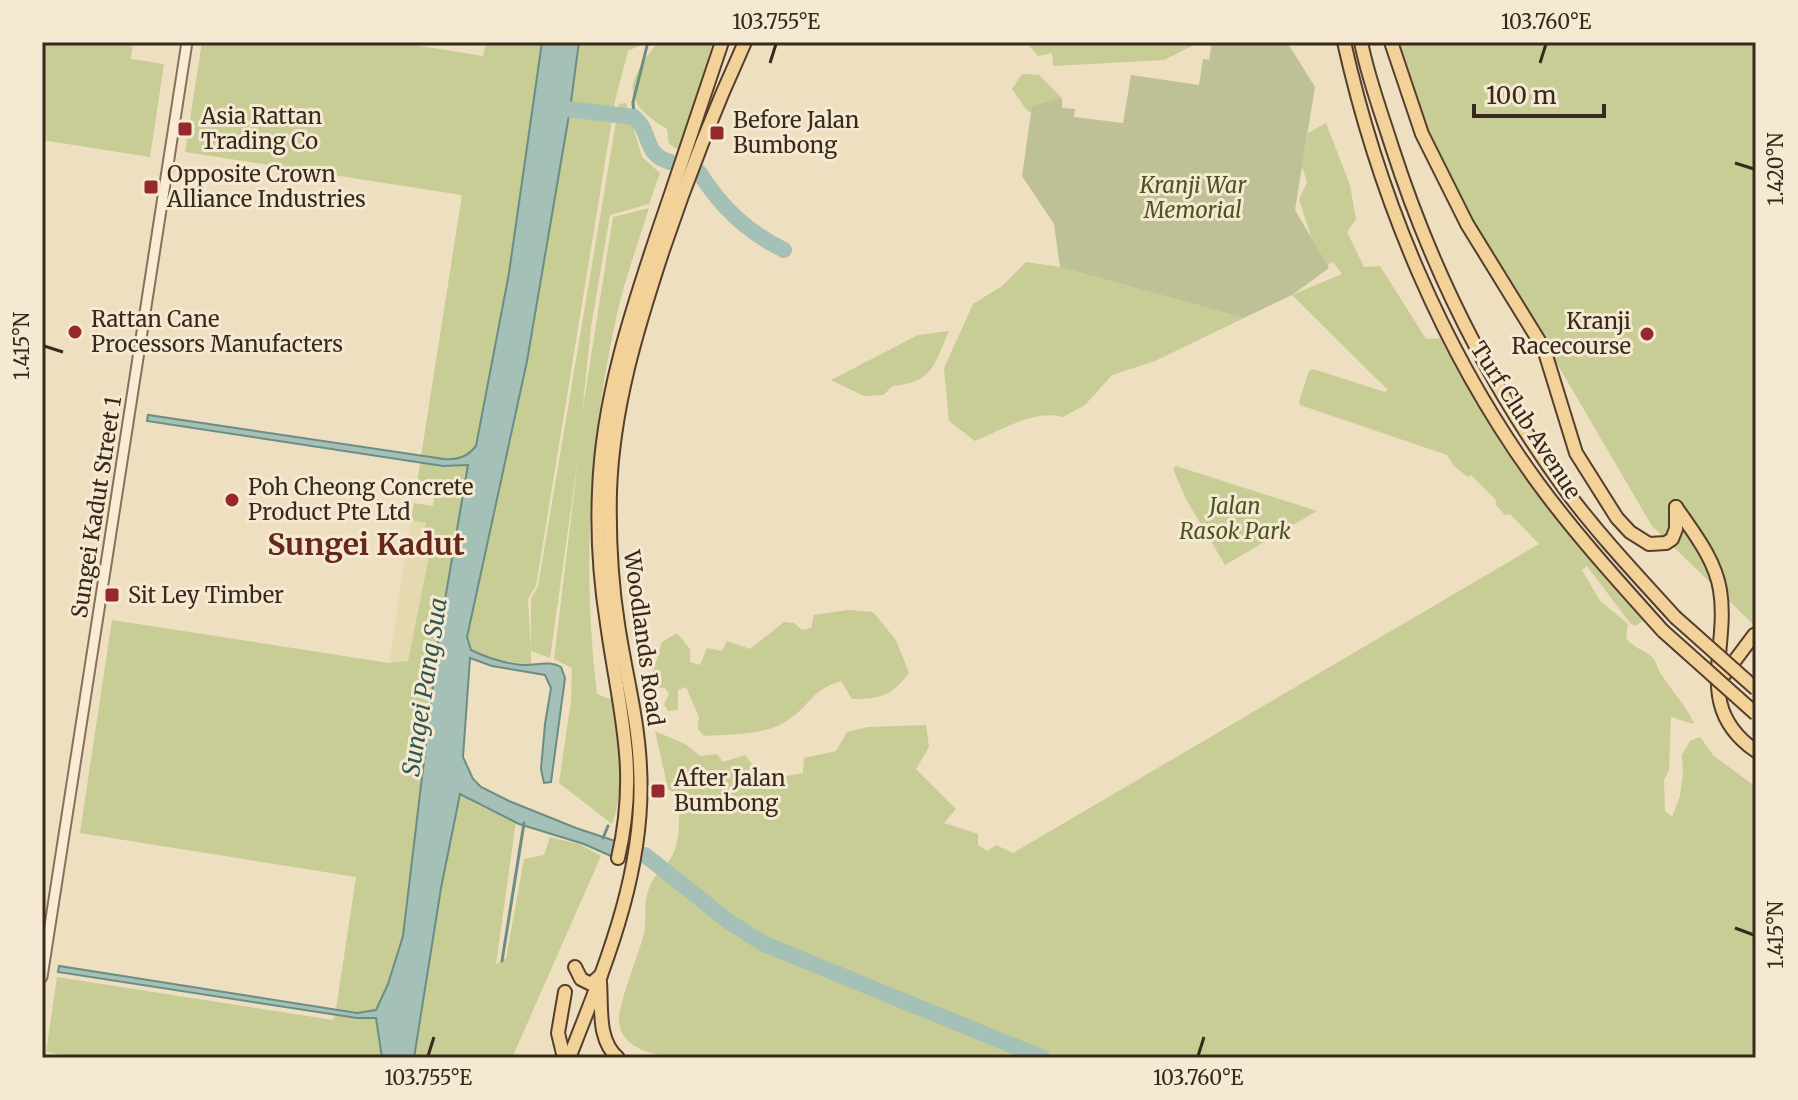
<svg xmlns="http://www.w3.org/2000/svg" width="1798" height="1100" font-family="Merriweather,serif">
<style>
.farmland{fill:#e4d9af}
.green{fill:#c8cc95}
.cemetery{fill:#bdc195}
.water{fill:#a4c0b7;stroke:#6b8e84;stroke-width:2}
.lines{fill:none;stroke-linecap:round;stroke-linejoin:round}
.stream{stroke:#6b8e84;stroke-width:3}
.river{stroke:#a4c0b7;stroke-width:16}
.minor-casing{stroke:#887059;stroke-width:13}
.major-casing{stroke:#553e2d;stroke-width:16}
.minor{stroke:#f9ecd4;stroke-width:9}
.major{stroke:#f2d298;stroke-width:12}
.major-bridge-casing{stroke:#553e2d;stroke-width:16;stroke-linecap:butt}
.major-bridge{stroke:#f2d298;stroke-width:12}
.ticks{fill:none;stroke:#37291d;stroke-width:3}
.poi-dot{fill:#97282e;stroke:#f6e9d1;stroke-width:3}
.labels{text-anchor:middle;stroke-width:6;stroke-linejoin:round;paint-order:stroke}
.poi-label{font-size:22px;fill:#37291d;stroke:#f6e9d1;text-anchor:start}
.park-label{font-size:22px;font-style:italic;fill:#4a5423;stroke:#f6e9d1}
.street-label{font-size:22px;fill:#37291d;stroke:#f6e9d1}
.water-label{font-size:24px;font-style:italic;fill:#2c5753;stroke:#f6e9d1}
.district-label{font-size:30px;font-weight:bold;fill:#64281c;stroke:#f6e9d1}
.neatline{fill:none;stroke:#37291d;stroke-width:3}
.ticks-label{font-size:20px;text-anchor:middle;fill:#37291d}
</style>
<rect width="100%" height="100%" fill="#eedfc1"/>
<path class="farmland" d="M411 520 426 522 420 554 429 556 408 661 389 663Z"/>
<g class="green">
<path d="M42 42H133L131 59 164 64 150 157 42 140Z"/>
<path d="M202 42H395L483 56 486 42H542L509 273 476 446C461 464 443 459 421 456L462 195 185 152Z"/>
<path d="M579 42H647L628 51 615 101 536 586 528 599 531 649V599L538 586 619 104 626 103 642 157 660 173 649 204 610 215 591 327 582 414 613 217 649 208C638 244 624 281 616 319 589 441 582 570 597 694L612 700C617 740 627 785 612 824L559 783 571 701 572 668 554 659 579 452 550 658 531 651V665L493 659 471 650 467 637 527 361 570 109Z"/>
<path d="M658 42H713L679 150 669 144 667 129C620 100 626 83 658 42Z"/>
<path d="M1200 42 1164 60 1053 66 1052 53 1038 56 1027 43Z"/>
<path d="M1395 42H1756V627L1652 526 1441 165 1396 51Z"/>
<path d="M1022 74 1039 75 1062 98V108L1036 117 1026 109 1012 89Z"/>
<path d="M1326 123 1350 185 1356 219 1347 232 1364 267 1380 266 1426 339 1440 338C1468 390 1497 443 1533 489 1568 535 1606 578 1644 620L1635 626 1630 623 1587 566 1582 570 1600 601 1628 624 1626 638C1633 648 1643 649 1652 657 1657 662 1657 668 1661 674 1672 692 1686 704 1694 724L1671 717 1669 770 1664 780 1665 811 1672 817 1680 796 1683 773 1682 755 1690 741 1700 737 1714 756 1756 787V1058H673C652 1054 623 1049 619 1023 617 1007 639 953 644 934 647 920 643 904 648 891 655 873 658 874 669 861 681 846 680 813 678 795L668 789 655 731 687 745 700 756 717 754 723 762 745 755 764 780 803 773 804 758 836 751 847 732 868 727 926 725 929 747 916 769 956 809 944 823 978 834V845L987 851 996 845 1013 853 1539 544 1510 514 1505 515 1495 504 1497 501 1471 475 1468 477 1454 466 1447 455 1300 405 1299 401 1309 371 1313 369 1385 392 1388 390 1292 295 1342 274 1333 262 1288 285 1313 242 1299 200 1307 182 1302 166 1308 133Z"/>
<path d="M1026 262 1060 267 1244 318 1155 361 1112 375 1085 405 1063 417C1034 409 1002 430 975 441L949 421 944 368 973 304 1002 286Z"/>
<path d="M949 331C934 364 934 382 893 386L883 395 864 396 831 380 918 335Z"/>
<path d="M420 463 453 467 468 464 469 470 439 635 403 936 388 984 376 1010 363 1013 336 1009 356 877 80 833 112 620 389 663 408 661 429 556 420 554 426 523 411 520 414 503 433 506 435 488 417 484Z"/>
<path d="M1176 466 1317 511 1225 565 1186 499 1173 469Z"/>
<path d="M847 610 873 612 896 640 909 673C891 696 881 699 852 699L841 681C810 691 813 702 791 718 768 736 731 734 704 736L698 729 699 717 686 687 678 690V710L668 711 664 704 669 694 665 688 652 687 651 678 662 642 677 633 690 649V662L700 665 707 648 722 651 727 641 750 649 784 622 794 623 802 630 811 628 814 615Z"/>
<path d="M460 794 484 808 516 821 496 964 506 958 524 859 544 855 550 837 579 844 601 856 512 1058H414L441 888Z"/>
<path d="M57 977 333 1020 335 1015 362 1019 376 1017 382 1058H81L46 1052Z"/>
</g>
<path class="cemetery" d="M1212 42H1287L1315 87 1295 210 1329 268 1292 295 1244 318 1060 267 1054 224 1022 176 1032 106 1062 98V108L1075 109 1074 117 1123 123 1131 75 1199 85 1203 59 1209 60Z"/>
<path class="water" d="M542 42H579L570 109 527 361 467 637 471 650C487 658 504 663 522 665 536 666 549 660 561 667L565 678 551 782 544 783 541 769 545 724 551 688 545 675 492 666 470 658 463 757 473 779 481 787 509 801 576 828 615 841 611 856 584 844 519 824 460 794 441 888 414 1058H382L376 1018H357L58 972 59 966 357 1013 376 1010 388 984 403 936 439 635 468 465 443 466 147 421 148 415 444 459C458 460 467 457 476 446L509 273Z"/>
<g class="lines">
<g class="stream">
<path d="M634 117 633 102 648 42"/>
<path d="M603 838 608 826"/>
<path d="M502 961 524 823"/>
</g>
<g class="river">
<path d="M551 107 634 117C652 131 642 154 670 162"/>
<path d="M699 172C721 207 746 231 784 250"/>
<path d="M645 855 728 921 764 944 1043 1058"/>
</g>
<g class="minor-casing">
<path id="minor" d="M42 977 187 42"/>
</g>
<g class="major-casing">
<g id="major">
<path d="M1344 42C1379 198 1443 353 1538 483 1576 535 1620 583 1663 631"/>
<path d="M1361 42C1368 78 1381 112 1392 147 1432 271 1490 387 1567 492 1600 536 1638 576 1675 617"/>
<path d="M1391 42 1422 134 1467 224 1544 349 1576 453 1617 518 1630 532 1649 544 1666 543 1672 539 1676 529V507"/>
<path d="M1676 507C1693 532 1715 559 1720 590 1730 650 1692 707 1756 751"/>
<path d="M1724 675 1754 635 1756 637"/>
<path d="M618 858C639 769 619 711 607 624 600 580 597 536 599 491 602 400 631 312 660 226 681 165 701 104 722 42"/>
<path d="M575 967 581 979 591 984 601 975"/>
<path d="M600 982C602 1008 597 1040 618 1058"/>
<path d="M564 1058 558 1033 565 992"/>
<path d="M569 1058C606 964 646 869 640 767 638 718 625 672 618 624 611 580 609 536 610 491 613 407 637 329 663 250 687 179 714 110 745 42"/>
</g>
</g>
<use href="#minor" class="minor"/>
<use href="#major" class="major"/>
<g class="major-bridge-casing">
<g id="major-bridge">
<path d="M1675 617 1756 689"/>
<path d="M1663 631 1756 714"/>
</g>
</g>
<use href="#major-bridge" class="major-bridge"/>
</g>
<path class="ticks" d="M770 63 776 44M1540 63 1546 44M1735 163 1754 169M44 346 63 352M1735 928 1754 935M428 1056 434 1037M1198 1056 1204 1037"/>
<g class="poi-dot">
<rect x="177" y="121" width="16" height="16" rx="4"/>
<rect x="709" y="125" width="16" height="16" rx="4"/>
<rect x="143" y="179" width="16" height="16" rx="4"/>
<circle cx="75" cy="332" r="8"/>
<circle cx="1647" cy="334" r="8"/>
<circle cx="232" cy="500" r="8"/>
<rect x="104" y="587" width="16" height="16" rx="4"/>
<rect x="650" y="783" width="16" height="16" rx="4"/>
</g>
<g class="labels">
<g class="poi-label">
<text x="201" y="124">Asia Rattan<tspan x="201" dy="25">Trading Co</tspan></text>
<text x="733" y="128">Before Jalan<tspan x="733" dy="25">Bumbong</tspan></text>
<text x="167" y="182">Opposite Crown<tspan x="167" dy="25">Alliance Industries</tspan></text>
<text x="91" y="327">Rattan Cane<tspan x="91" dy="25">Processors Manufacters</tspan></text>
<text x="1631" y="329" text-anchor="end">Kranji<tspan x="1631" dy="25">Racecourse</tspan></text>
<text x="248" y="495">Poh Cheong Concrete<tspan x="248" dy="25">Product Pte Ltd</tspan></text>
<text x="128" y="603">Sit Ley Timber</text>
<text x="674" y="786">After Jalan<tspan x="674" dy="25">Bumbong</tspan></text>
</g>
<g class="park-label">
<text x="1193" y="193">Kranji War<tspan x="1193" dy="25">Memorial</tspan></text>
<text x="1235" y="514">Jalan<tspan x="1235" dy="25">Rasok Park</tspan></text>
</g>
<g class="street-label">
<text transform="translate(1526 420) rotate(57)" y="8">Turf Club Avenue</text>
<text transform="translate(96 507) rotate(-81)" y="8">Sungei Kadut Street 1</text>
<text transform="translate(644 638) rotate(82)" y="8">Woodlands Road</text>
</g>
<g class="water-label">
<text transform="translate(425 687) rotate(-81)" y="8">Sungei Pang Sua</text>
</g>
<g class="district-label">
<text x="366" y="555">Sungei Kadut</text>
</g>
</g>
<rect width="1798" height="1100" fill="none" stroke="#f6e9d1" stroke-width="88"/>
<path d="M1474 104v12h130v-12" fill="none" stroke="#37291d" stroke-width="4"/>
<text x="1486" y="104" font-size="24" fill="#37291d" stroke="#f6e9d1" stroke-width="6" paint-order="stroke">100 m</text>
<rect x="44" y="44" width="1710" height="1012" class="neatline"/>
<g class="ticks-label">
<text x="776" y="29">103.755°E</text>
<text x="1546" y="29">103.760°E</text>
<text transform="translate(1776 169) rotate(-90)" y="7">1.420°N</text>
<text transform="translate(22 346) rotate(-90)" y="7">1.415°N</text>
<text transform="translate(1776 935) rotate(-90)" y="7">1.415°N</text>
<text x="428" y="1085">103.755°E</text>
<text x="1198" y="1085">103.760°E</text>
</g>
</svg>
